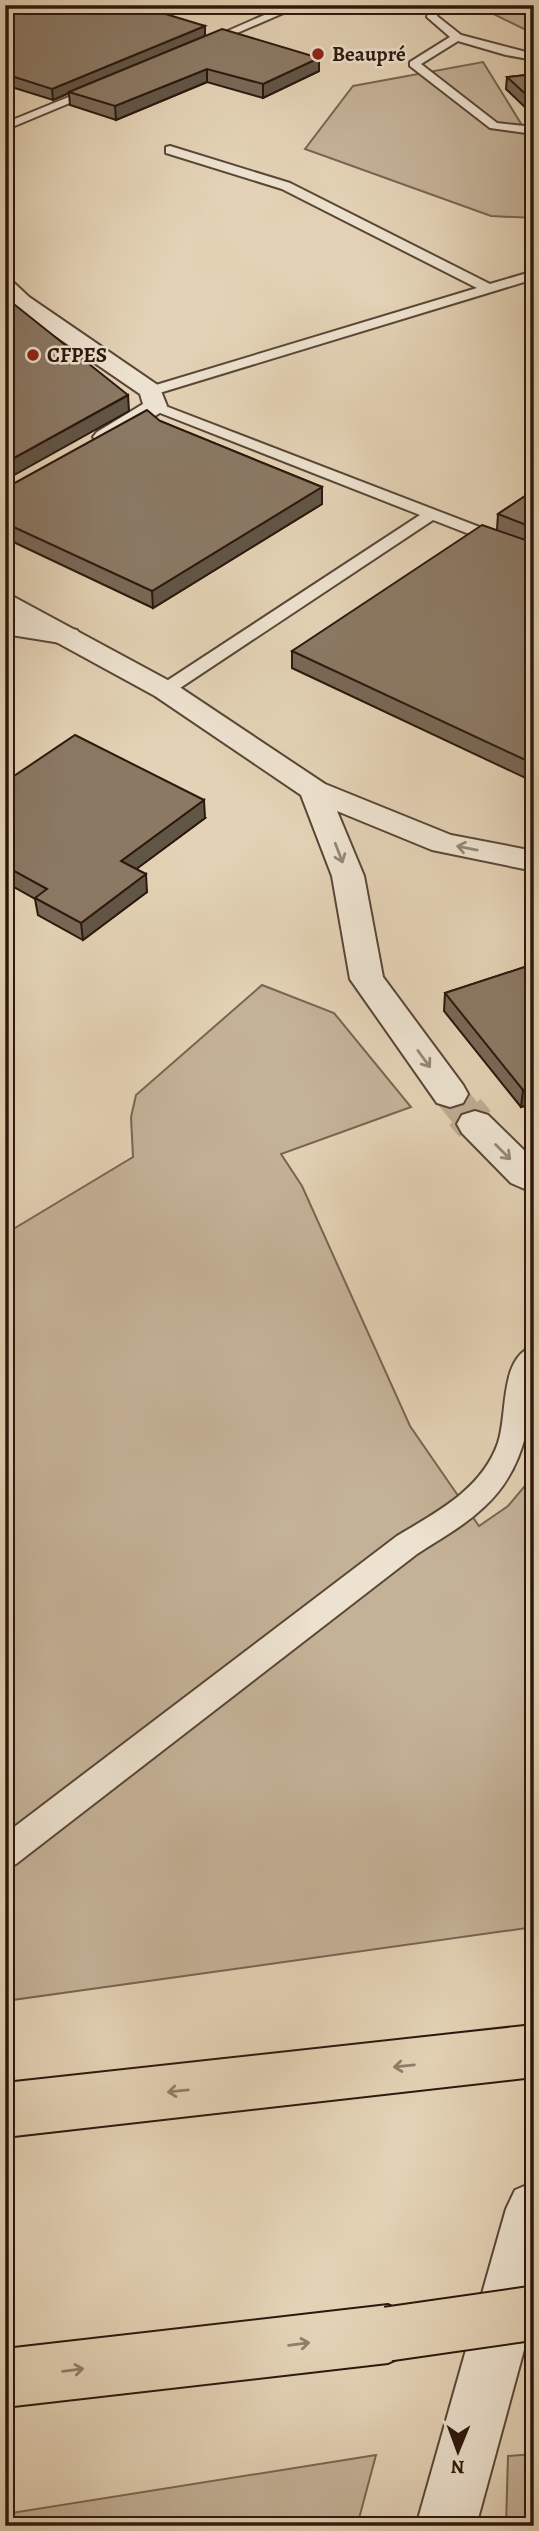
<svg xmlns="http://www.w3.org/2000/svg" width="539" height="2531" font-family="Alegreya,serif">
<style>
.green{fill:#c4b298;stroke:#786552;stroke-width:2}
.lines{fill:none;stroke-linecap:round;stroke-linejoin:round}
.tertiary-tunnel-far1{stroke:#bead93;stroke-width:32;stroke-dasharray:32 16;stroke-linecap:butt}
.tertiary-tunnel{stroke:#bead93;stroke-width:41;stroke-dasharray:41 20;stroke-linecap:butt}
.service-casing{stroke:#5a4637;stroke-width:4}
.minor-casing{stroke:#5a4637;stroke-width:4}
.tertiary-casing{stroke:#5a4637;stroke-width:4}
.motorway-casing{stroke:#2c180d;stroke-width:4}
.service{fill:#ede2cf;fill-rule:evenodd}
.minor{fill:#ede2cf;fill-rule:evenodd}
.tertiary{fill:#ede2cf;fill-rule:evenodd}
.motorway{fill:#e3d2b5;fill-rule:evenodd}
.motorway-bridge-casing{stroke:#2c180d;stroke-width:57;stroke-linecap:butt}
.motorway-bridge{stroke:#e3d2b5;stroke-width:53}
.wall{fill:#786856;stroke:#2c180d;stroke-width:2}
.shaded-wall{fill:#615546;stroke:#2c180d;stroke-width:2}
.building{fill:#8b7964;stroke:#2c180d;stroke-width:2}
.oneway{stroke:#968778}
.oneway2{stroke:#917e69}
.poi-dot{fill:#8f2418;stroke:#ede2cf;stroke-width:2.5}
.labels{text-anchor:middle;stroke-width:5;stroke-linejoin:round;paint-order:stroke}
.far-poi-label{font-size:21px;font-weight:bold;fill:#2c180d;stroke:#ede2cf;text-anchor:start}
</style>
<rect width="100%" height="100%" fill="#e3d2b5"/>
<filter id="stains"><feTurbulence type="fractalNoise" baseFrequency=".00286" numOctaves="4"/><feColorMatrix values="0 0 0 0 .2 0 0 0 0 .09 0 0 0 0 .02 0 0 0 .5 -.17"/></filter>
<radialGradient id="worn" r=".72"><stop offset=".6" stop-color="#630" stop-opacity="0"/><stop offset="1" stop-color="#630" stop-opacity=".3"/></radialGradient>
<g class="green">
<path d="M475 5H534V34Z"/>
<path d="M483 62 525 130 534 131V218L491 216 305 149 353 86Z"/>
<path d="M262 985 334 1013 411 1107 281 1154 302 1186 410 1426 479 1526 508 1506 534 1475V1927L5 2001V1234L133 1157 131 1117 136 1095Z"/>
<path d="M534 2454V2526H506L508 2456Z"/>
<path d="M376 2455 357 2526H5V2514Z"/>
</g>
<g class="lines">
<path class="tertiary-tunnel-far1" d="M450 1094 466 1114"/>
<path class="tertiary-tunnel" d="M465 1112 475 1124"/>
<g class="service-casing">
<g id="service">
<path d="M287 5H302L207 46 198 44Z"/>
<path d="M430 5H440L437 16 461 35 534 54V60L506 55 458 41 421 64 497 123 534 127V134L490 128 410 66V62L450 37 427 17Z"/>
<path d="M98 85 108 87 5 130V123Z"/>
<path d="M170 146 290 183 490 284 534 271V279L156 394H146L144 391 146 388 477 288 282 189 166 153V147Z"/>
<path d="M155 402 534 548V559L433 520 171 694H159L156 690 159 686 420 515 150 409 148 406 150 403Z"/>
<path d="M534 1346C534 1404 530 1465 484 1507 464 1526 440 1539 417 1554L16 1864 5 1868V1834L397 1536C437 1512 482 1489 498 1443 508 1414 499 1357 534 1346Z"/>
</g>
</g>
<g class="minor-casing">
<g id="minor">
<path d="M5 279 12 281 29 297 159 386 167 406 163 411 113 442H97L93 437 97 432 143 404 140 394 13 307 5 298Z"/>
<path d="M5 618 67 628 77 630 81 636 77 642 67 644 5 634Z"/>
</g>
</g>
<g class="tertiary-casing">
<g id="tertiary">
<path d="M5 595 14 597 175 684 325 784 451 835 534 851V871L432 850 337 811 364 876 383 977 463 1085 468 1094 463 1103 450 1107 437 1103 350 979 332 876 301 795 155 696 5 614Z"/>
<path d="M475 1111 488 1115 534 1160V1193L511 1183 462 1133 457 1124 462 1115Z"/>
<path d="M534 2182V2313L476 2526H416L506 2209 515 2190Z"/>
</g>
</g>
<g class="motorway-casing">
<g id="motorway">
<path d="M534 2025V2077L5 2137V2083Z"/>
<path d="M388 2305 408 2314 417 2334 408 2354 388 2363 5 2407V2349Z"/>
</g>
</g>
<use href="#service" class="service"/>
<use href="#minor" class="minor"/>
<use href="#tertiary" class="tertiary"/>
<use href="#motorway" class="motorway"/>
<g class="motorway-bridge-casing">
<path id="motorway-bridge" d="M388 2334 534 2313"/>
</g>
<use href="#motorway-bridge" class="motorway-bridge"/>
</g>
<g class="wall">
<path d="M5 12 205 26V36L319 58V71L263 98 207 82 116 120 70 105 69 93 53 100 5 85Z"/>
<path d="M534 74V116L506 89 507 77Z"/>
<path d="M534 295V315L527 311 529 296Z"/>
<path d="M160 421 322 487V504L153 608 5 538V485L13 484Z"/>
<path d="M534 490V782L292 668V651L497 530 498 514Z"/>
<path d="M5 782 205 818 136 869 147 892 83 940 38 915 35 899 5 882Z"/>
<path d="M534 964V1103L521 1107 444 1011 445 993Z"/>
</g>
<g class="shaded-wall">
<path d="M205 26V36L69 92V93L53 100 52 89Z"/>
<path d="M319 58V71L263 98V84Z"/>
<path d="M207 69V82L116 120 115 106Z"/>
<path d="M128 395 129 411 5 480V463Z"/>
<path d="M322 487V504L153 608 152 591Z"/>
<path d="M204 800 205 818 123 879 121 861Z"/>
<path d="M146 874 147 892 83 940 81 923Z"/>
<path d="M534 1087V1103L521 1107 523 1090Z"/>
</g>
<g class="building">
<path d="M25 5H136L205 26 52 89 5 74V71L9 69 5 68V12Z"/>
<path d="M222 29 319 58 263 84 207 69 115 106 69 92Z"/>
<path d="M534 74V102L507 77Z"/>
<path d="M5 297 128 395 5 463Z"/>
<path d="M147 410 160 421 322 487 152 591 5 523V485L13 484Z"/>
<path d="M534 490V528L498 514Z"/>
<path d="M482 525 534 543V764L292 651Z"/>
<path d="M75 735 204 800 121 861 146 874 81 923 35 898 47 889 5 866V782Z"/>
<path d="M534 964V1087L523 1090 445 993Z"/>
</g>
<defs><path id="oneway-shaft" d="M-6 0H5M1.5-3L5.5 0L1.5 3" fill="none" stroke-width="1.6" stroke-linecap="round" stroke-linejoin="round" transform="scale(1.75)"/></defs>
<g class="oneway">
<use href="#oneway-shaft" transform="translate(467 848) rotate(-169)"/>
<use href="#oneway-shaft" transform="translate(339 853) rotate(69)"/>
<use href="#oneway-shaft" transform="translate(424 1059) rotate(54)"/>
<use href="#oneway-shaft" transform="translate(503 1152) rotate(45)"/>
</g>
<g class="oneway2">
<use href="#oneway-shaft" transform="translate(404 2066) rotate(174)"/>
<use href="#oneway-shaft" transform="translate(178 2091) rotate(174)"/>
<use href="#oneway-shaft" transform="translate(299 2344) rotate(-7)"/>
<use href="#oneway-shaft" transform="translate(73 2370) rotate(-7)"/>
</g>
<g class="poi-dot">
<circle cx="318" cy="54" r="7"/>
<circle cx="33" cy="355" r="7"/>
</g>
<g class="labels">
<g class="far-poi-label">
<text x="332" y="61">Beaupré</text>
<text x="47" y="362">CFPES</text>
</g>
</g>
<rect width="539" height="2531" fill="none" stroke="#e3d2b5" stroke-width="28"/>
<rect x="7" y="7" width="525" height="2517" fill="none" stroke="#2c180d" stroke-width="3.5"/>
<rect x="14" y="14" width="511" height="2503" fill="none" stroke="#2c180d" stroke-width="2"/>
<g transform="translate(458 2451) rotate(181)" stroke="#ede2cf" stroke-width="5" paint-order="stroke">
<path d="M0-5L12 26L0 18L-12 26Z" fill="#2c180d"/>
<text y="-10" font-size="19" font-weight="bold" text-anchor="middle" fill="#2c180d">N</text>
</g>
<rect width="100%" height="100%" filter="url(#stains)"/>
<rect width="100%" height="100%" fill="url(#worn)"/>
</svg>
